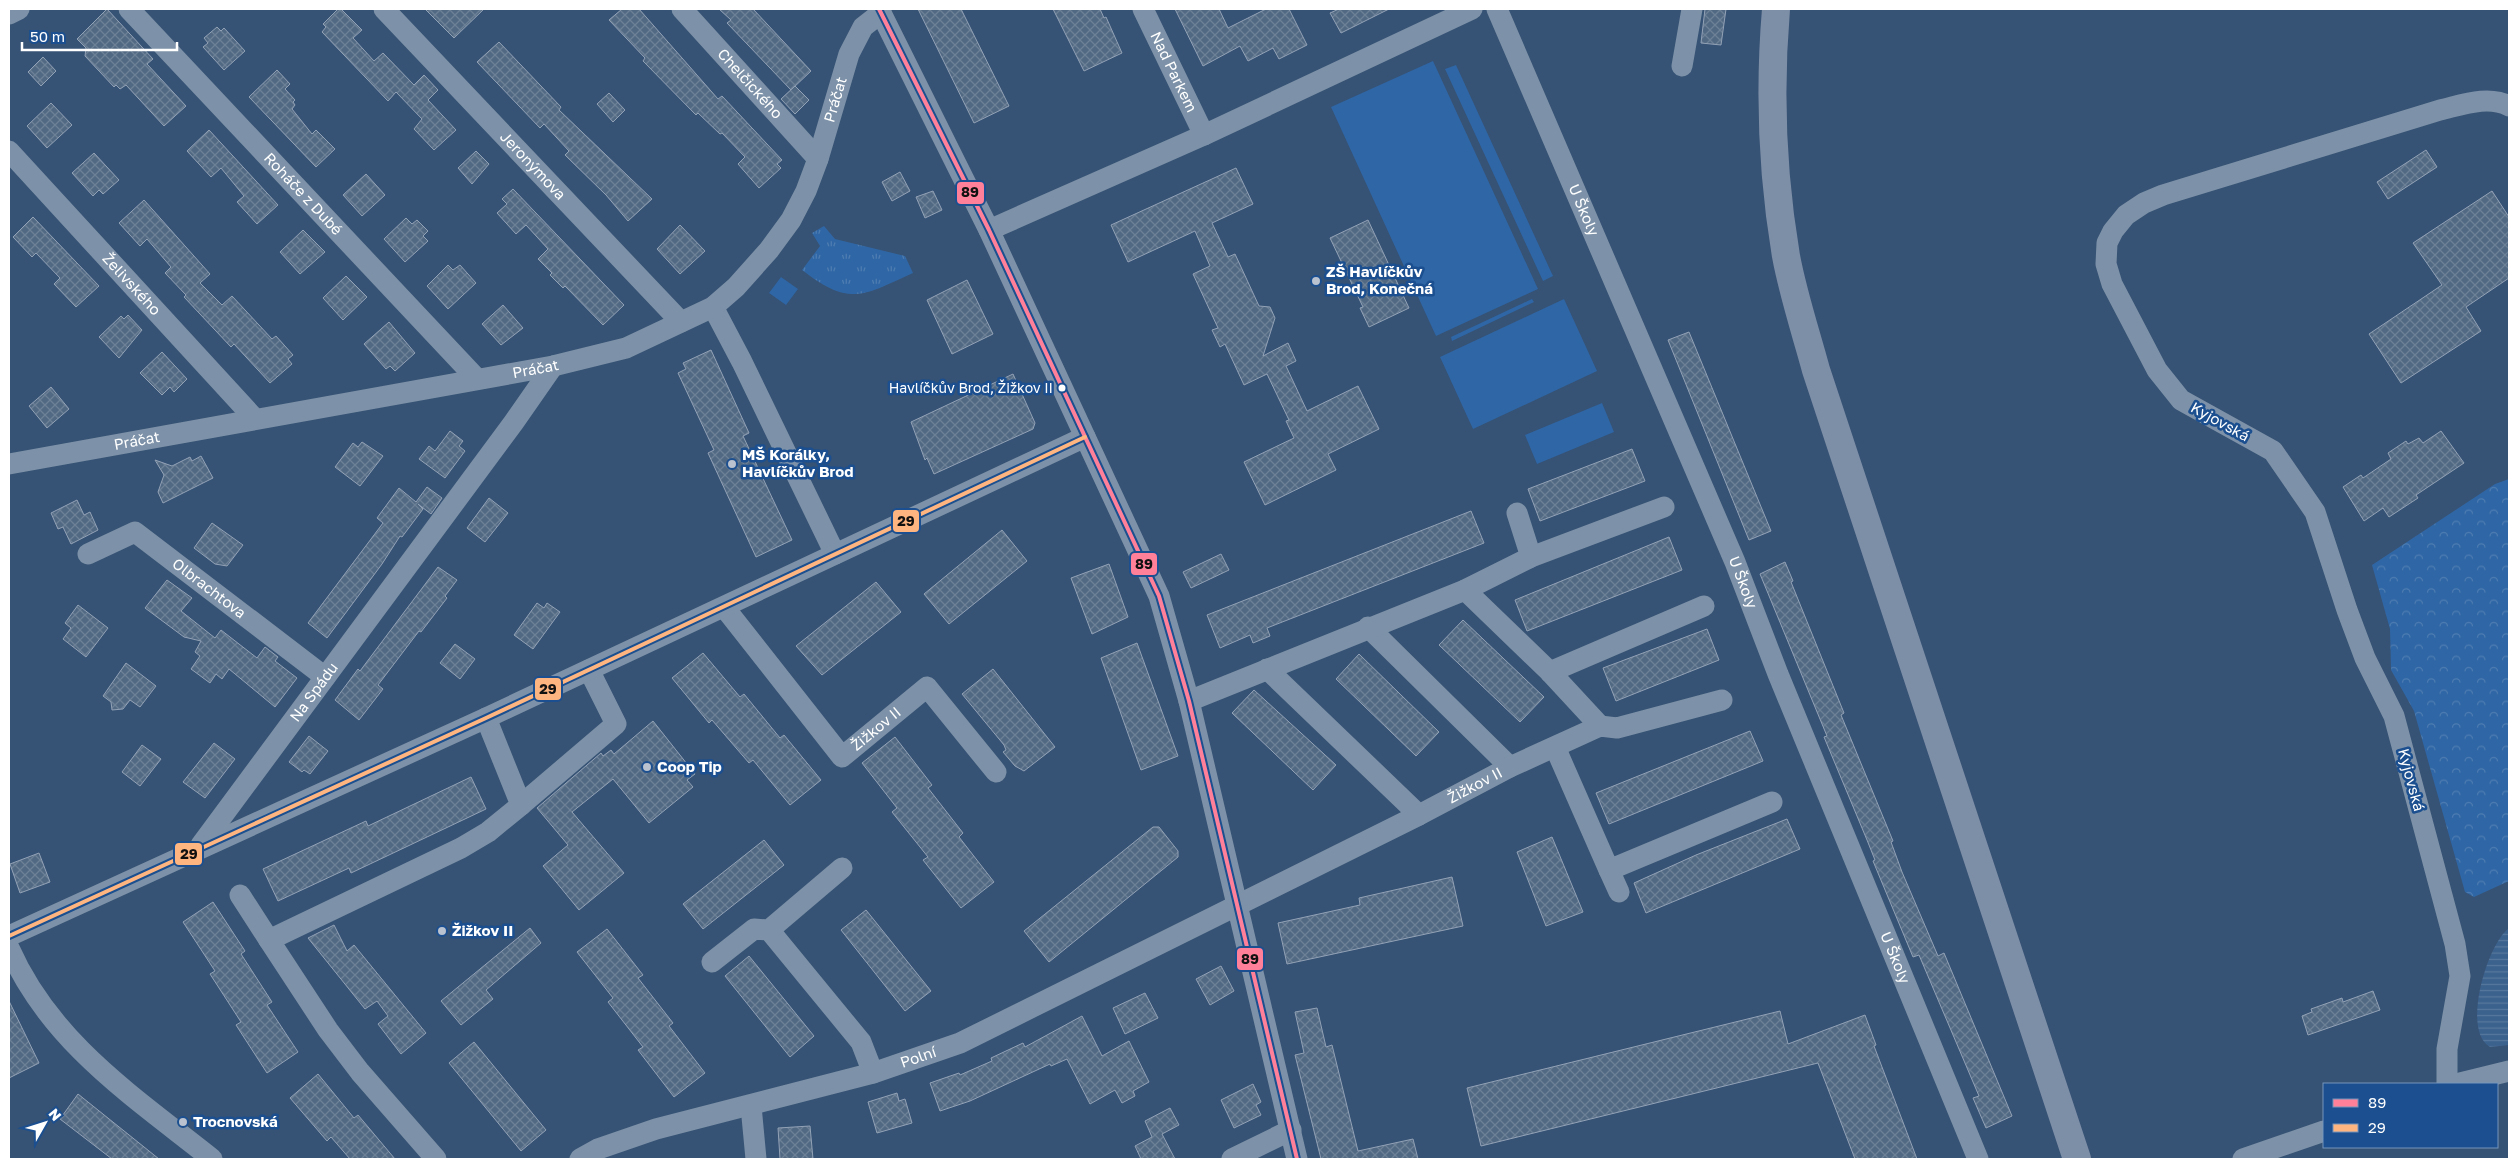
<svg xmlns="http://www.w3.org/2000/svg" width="2518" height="1168" font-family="'Golos Text',sans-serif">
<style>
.forest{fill:url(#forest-crowns)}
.park{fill:url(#park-tufts)}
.garden{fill:#2f66a5}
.water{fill:url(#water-rules)}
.building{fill:url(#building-cross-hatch);stroke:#92a2b6}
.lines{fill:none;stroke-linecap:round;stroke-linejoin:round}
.street{stroke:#7d92a8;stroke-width:21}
.primary{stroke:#7d8ea7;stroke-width:28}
.bus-1-casing{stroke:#1b4f8f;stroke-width:8}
.bus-2-casing{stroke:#1b4f8f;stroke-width:8}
.bus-1{stroke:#ff8098;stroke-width:4}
.bus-2{stroke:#ffb580;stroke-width:4}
.poi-dot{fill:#b9c2ce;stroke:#1b4f8f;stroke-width:2}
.bus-dot{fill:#fff;stroke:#1b4f8f;stroke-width:2}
.labels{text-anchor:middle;stroke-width:5;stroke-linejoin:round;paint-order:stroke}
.bus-label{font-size:14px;fill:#fff;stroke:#1b4f8f;text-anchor:end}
.street-label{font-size:15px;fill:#fff;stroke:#1b4f8f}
.poi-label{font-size:15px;font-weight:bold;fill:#fff;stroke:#1b4f8f;text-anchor:start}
.line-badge{stroke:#1b4f8f;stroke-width:2}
.pale-badge-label{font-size:14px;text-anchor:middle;font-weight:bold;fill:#111}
</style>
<defs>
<pattern id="forest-crowns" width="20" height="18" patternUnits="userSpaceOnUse" patternTransform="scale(1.25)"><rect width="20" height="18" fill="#2f66a5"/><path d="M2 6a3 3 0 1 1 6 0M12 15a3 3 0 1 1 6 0" fill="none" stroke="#4e7db2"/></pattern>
<pattern id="park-tufts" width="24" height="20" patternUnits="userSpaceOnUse" patternTransform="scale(1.25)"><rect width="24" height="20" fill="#2f66a5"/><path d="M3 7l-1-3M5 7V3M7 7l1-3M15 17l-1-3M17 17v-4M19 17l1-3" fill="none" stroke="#4e7db2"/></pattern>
<pattern id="water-rules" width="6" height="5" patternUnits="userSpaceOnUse" patternTransform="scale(1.25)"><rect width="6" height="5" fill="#3b618d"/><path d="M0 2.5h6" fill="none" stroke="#58799e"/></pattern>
<pattern id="building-cross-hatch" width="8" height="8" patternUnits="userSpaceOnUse" patternTransform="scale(1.25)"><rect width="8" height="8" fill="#526984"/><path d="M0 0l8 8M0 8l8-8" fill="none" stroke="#6c8096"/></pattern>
</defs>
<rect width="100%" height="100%" fill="#365274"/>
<path class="forest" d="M2509 479V881L2474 897 2465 892 2414 711 2391 670 2390 629 2372 565 2495 484Z"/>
<path class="park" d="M824 226 835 239 905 256 913 273C862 296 850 307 802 270L820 246 812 233Z"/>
<g class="garden">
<path d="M1433 61 1538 289 1436 336 1331 107Z"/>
<path d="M1456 65 1553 276 1543 281 1445 69Z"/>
<path d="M781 277 798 289 786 305 769 293Z"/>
<path d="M1532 299 1534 302 1452 341 1451 337Z"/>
<path d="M1564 299 1597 371 1473 429 1440 357Z"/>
<path d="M1602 403 1614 432 1537 464 1525 435Z"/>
</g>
<path class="water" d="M2509 928V1045L2490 1047C2461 1031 2487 944 2509 928Z"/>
<g class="building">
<path d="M107 9 153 59 147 64 186 106 164 126 126 85 120 89 116 85 114 87 85 56 86 48 77 39Z"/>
<path d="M338 9H341L362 30 353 38 374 61 383 53 414 85 424 75 438 90 428 100 456 130 434 150 414 129 422 119 396 92 388 101 322 32 326 27 323 24Z"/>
<path d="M425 9H484L454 38Z"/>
<path d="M622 9H639L718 99 722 96 782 160 777 164 781 168 759 188 738 164 745 157 722 133 720 134 698 113 696 115 643 61 645 58 609 20Z"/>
<path d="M719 9H753L811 71 791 90 727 23 731 20Z"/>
<path d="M918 9H961L1009 106 974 123Z"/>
<path d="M1053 9H1100L1104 18 1106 17 1122 53 1084 71Z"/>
<path d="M1175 9H1219L1228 28 1266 9H1289L1307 45 1279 59 1273 48 1248 61 1240 46 1203 66Z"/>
<path d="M1339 9H1389L1341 33 1330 13Z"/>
<path d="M1705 9H1726L1721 45 1701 43Z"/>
<path d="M217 27 221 31 224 28 245 51 224 70 203 47 208 43 204 38Z"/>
<path d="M499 42 561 107 559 110 652 199 628 221 606 195 565 155 569 151 544 124 540 128 477 62Z"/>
<path d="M43 57 56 71 41 86 28 72Z"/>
<path d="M277 70 290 84 285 89 295 100 293 102 295 105 292 109 312 134 316 130 335 149 316 167 249 97Z"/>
<path d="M795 86 809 100 795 114 781 99Z"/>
<path d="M609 93 625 110 613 122 597 104Z"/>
<path d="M51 103 72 125 47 148 27 126Z"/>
<path d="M209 130 278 205 257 224 237 202 244 196 221 168 211 177 187 151Z"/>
<path d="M2426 150 2437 167 2388 199 2377 182Z"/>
<path d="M476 151 489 164 472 184 458 168Z"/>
<path d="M94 153 119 180 103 194 99 190 93 196 72 173Z"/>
<path d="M1236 168 1253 204 1212 223 1228 257 1235 254 1259 306 1270 307 1275 318 1263 356 1288 343 1296 361 1286 366 1307 411 1358 386 1379 429 1328 454 1336 470 1265 505 1244 462 1294 438 1286 421 1289 420 1267 374 1244 385 1225 344 1220 347 1212 330 1218 328 1193 274 1210 266 1195 231 1128 262 1111 225Z"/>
<path d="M900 172 910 191 892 201 882 182Z"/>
<path d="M366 174 385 195 362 216 343 195Z"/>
<path d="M513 189 624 305 603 325 565 286 563 288 550 275 552 273 538 259 548 249 526 225 516 234 497 213 507 204 502 199Z"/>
<path d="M933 191 942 210 925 218 916 197Z"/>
<path d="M2492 191 2509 217V278L2466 307 2481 331 2401 383 2369 334 2442 285 2413 243Z"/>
<path d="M144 200 210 274 200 283 222 305 232 296 272 339 276 336 293 355 288 359 292 364 270 383 234 344 231 347 184 297 186 295 165 273 171 267 147 239 140 246 119 223Z"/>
<path d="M33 217 99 286 76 307 54 284 60 278 36 253 32 257 13 237Z"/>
<path d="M406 218 412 224 417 220 428 231 423 236 428 241 405 262 384 239Z"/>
<path d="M1368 220 1409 308 1369 327 1360 308 1363 307 1330 238Z"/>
<path d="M680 225 705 251 680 274 657 249Z"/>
<path d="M303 230 325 252 300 274 280 252Z"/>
<path d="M448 265 453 270 460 265 476 283 448 309 427 286Z"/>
<path d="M346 276 367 297 343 320 323 298Z"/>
<path d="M967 280 993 334 952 354 927 300Z"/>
<path d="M503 305 523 328 501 345 482 324Z"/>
<path d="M128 315 142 330 119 358 99 337 121 316 124 319Z"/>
<path d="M389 322 415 353 395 371 390 366 386 369 364 344Z"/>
<path d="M1689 332 1771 531 1749 540 1668 340Z"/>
<path d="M711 350 749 433 743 436 792 540 756 557 708 453 714 450 678 373 686 369 683 363Z"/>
<path d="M162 352 187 379 174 392 170 387 162 395 140 373Z"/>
<path d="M1013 374 1035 423 1033 429 934 474 927 458 925 460 911 422Z"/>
<path d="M51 387 69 409 47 428 29 406Z"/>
<path d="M450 431 463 441 459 446 465 451 445 478 419 459 429 446 435 451Z"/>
<path d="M2441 431 2464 463 2416 495 2418 498 2389 517 2383 508 2364 521 2343 487 2361 475 2363 478 2391 459 2388 453 2406 441 2408 444 2419 438 2423 443Z"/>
<path d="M362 442 383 456 360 486 335 467 353 443 358 447Z"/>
<path d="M1632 449 1645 481 1540 521 1528 489Z"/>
<path d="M201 456 213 478 163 503 158 492 164 475 155 460 172 466 190 457 192 461Z"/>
<path d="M427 487 442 498 431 514 418 504 423 509 402 537 400 536 382 564 327 638 308 623 383 523 377 518 399 488 416 502Z"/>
<path d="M489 498 508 513 485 542 467 528Z"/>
<path d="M77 500 84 515 90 512 98 530 71 544 63 527 58 529 51 513Z"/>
<path d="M1471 511 1484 543 1267 628 1270 636 1253 643 1250 635 1220 648 1207 615Z"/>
<path d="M212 523 243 545 227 566 215 564 194 548Z"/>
<path d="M1002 530 1027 561 949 624 924 594Z"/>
<path d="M1669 537 1682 570 1527 631 1515 600Z"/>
<path d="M1221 554 1229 570 1191 588 1183 572Z"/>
<path d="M1785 562 1793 581 1791 582 1844 713 1841 715 1893 841 1891 842 1902 872 1938 956 1944 953 2012 1116 1986 1128 1973 1098 1979 1096 1919 955 1913 957 1873 861 1875 860 1867 840 1824 737 1827 736 1760 574Z"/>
<path d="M1109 564 1128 617 1092 634 1071 578Z"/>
<path d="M438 567 457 580 445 596 447 598 421 632 419 631 378 685 383 689 359 720 335 700 358 669 360 671Z"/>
<path d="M167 580 192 598 181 611 215 638 221 630 257 658 265 647 278 657 275 661 297 678 275 707 229 669 222 679 216 674 210 683 191 669 200 656 195 652 201 641 184 637 145 608Z"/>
<path d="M876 582 901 612 822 675 796 646Z"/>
<path d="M537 603 544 608 547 603 560 612 533 649 514 635Z"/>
<path d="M78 605 108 628 86 657 63 639 71 628 65 623Z"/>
<path d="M1463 620 1544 697 1520 722 1439 645Z"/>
<path d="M1707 629 1719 660 1616 701 1603 668Z"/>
<path d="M1137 643 1178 756 1141 770 1101 658Z"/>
<path d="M455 644 475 659 460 679 440 663Z"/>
<path d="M703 653 740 697 744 694 780 738 784 735 821 780 790 805 753 760 749 763 712 720 709 723 672 678Z"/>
<path d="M1359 654 1439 732 1416 756 1336 679Z"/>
<path d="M126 663 156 686 140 707 130 700 123 709 112 710 111 702 103 696Z"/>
<path d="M993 669 1055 747 1024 771 1015 766 1003 752 1006 750 1004 745 962 694Z"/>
<path d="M1254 690 1336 765 1313 790 1232 713Z"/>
<path d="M653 721 695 774 687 780 693 787 649 823 613 779 572 812 624 873 579 910 543 866 568 845 537 808 601 753 603 756 611 750 614 754Z"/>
<path d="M1750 731 1763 761 1609 824 1596 793Z"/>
<path d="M309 736 328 751 310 774 304 770 302 772 289 762Z"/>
<path d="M895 737 932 785 928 788 963 833 959 837 994 882 961 908 923 860 928 857 892 812 897 808 862 763Z"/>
<path d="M214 743 235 759 205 798 183 782Z"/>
<path d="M142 745 161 759 140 786 122 772Z"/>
<path d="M471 777 486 809 351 873 349 868 278 901 263 869 366 821 368 826Z"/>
<path d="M1787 819 1800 849 1646 913 1634 883 1696 855Z"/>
<path d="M1153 827H1159L1178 851V857L1049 962 1024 931Z"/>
<path d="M1552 837 1583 912 1546 926 1517 852Z"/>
<path d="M764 840 784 865 703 929 683 904Z"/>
<path d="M39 853 50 882 20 893 10 864Z"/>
<path d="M1452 877 1463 926 1287 964 1278 923 1360 905 1359 898Z"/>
<path d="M213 902 245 951 241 954 272 1002 267 1005 298 1052 267 1073 236 1025 241 1022 210 974 215 971 183 922Z"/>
<path d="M866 910 931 991 905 1011 841 930Z"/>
<path d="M334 925 347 951 354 945 426 1033 401 1054 378 1024 388 1016 377 1001 365 1009 308 938Z"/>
<path d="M530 928 541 943 486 990 493 999 461 1025 441 1001Z"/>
<path d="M607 929 643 975 638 978 673 1023 669 1026 705 1073 674 1097 638 1050 643 1047 608 1002 613 998 577 952Z"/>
<path d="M749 956 814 1036 790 1057 725 976Z"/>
<path d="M1221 966 1234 991 1210 1005 1196 979Z"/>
<path d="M2373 991 2380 1010 2308 1035 2302 1016 2312 1012 2311 1009 2342 998 2343 1002Z"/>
<path d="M1145 993 1158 1018 1125 1034 1113 1008Z"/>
<path d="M9 1001 39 1063 9 1078Z"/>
<path d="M1317 1008 1326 1047 1332 1045 1358 1151 1413 1139 1418 1159H1321L1295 1055 1304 1053 1295 1012Z"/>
<path d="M1780 1011 1788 1044 1865 1015 1876 1045 1874 1046 1917 1159H1855L1818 1063 1481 1146 1467 1088Z"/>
<path d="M1082 1016 1102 1056 1129 1041 1149 1082 1133 1091 1135 1096 1122 1103 1115 1090 1090 1104 1067 1059 1051 1066 1050 1064 970 1101 940 1111 930 1083 959 1073 960 1075 992 1061 991 1058 1023 1043 1025 1047Z"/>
<path d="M474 1042 546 1130 521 1151 449 1063Z"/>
<path d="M318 1074 354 1118 358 1115 395 1159H350L331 1137 327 1141 290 1098Z"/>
<path d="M1253 1084 1261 1102 1256 1105 1261 1115 1234 1128 1221 1100Z"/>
<path d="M897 1093 899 1101 905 1099 912 1123 877 1133 868 1102Z"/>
<path d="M78 1094 159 1159H112L60 1119Z"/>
<path d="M1170 1108 1179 1125 1162 1134 1175 1159H1141L1135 1146 1152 1137 1145 1121Z"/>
<path d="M810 1126 813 1159H780L778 1128Z"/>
</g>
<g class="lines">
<g class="street">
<path id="s1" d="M129 9 477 379"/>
<path id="s2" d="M384 9 681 322"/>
<path id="s3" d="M682 9 818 159"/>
<path d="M879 9 989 230 1159 596 1189 701 1297 1159"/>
<path id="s4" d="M1143 9 1204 135"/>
<path id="s5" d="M1497 9 1735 562 1778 674 1978 1159"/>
<path d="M9 14 19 9"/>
<path d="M1682 66 1692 9"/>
<path id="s6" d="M9 151 255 419"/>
<path d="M989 230 1204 135 1472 9"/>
<path d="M713 307 742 362 835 554"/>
<path id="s7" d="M9 464 553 366 626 348 713 307 736 287 769 250 791 220 806 191 818 159 849 54 863 27 881 13"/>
<path d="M1517 513 1531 557"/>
<path id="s8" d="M88 554 135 532 325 677"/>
<path d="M1465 590 1550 672 1600 726"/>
<path id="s9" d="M724 607 842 757 927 687 996 772"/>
<path d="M1368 627 1510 767"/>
<path d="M1267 669 1419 815"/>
<path d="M1550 672 1704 606"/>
<path d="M1189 701 1465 590 1531 557 1664 507"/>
<path d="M1555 747 1609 870 1772 802"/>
<path d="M521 805 616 724 589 670"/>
<path id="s10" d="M201 845 514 422 553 366"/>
<path d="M1609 870 1619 892"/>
<path d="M240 895 269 940"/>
<path d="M769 930 861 1042 873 1073"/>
<path d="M9 936 486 718 1085 437"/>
<path d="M9 948C51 1043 133 1096 212 1159"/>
<path d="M712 962 754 929 769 930 842 868"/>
<path d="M2447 1084V1049L2460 976 2455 944 2394 716 2365 658 2347 610 2315 512 2273 451 2181 400 2157 370 2112 284 2106 264 2107 243 2113 231 2126 215 2144 203 2163 195 2440 110C2462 105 2488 95 2509 106"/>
<path d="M2456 1084 2509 1071"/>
<path d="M751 1106 756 1159"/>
<path d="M436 1159 360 1072 328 1030 269 940 461 848 488 832 521 805 486 718"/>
<path id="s11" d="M580 1159 598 1149 656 1129 873 1073 960 1043 1419 815 1510 767 1600 726 1617 728 1722 700"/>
<path d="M1232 1159 1291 1130"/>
<path d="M2243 1159 2324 1131"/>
</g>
<path class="primary" d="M1776 9C1769 92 1772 173 1786 256 1793 294 1806 333 1816 370L2077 1159"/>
<g class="bus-1-casing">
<path id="bus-1" d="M879 9 989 230 1159 596 1189 701 1297 1159"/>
</g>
<g class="bus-2-casing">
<path id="bus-2" d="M9 936 486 718 1085 437"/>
</g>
<use href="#bus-1" class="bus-1"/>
<use href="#bus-2" class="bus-2"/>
</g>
<g class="poi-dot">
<circle cx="1316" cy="281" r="5"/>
<circle cx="732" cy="464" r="5"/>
<circle cx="647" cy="767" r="5"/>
<circle cx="442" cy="931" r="5"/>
<circle cx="183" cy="1122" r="5"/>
</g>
<circle class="bus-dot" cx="1062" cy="388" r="4.5"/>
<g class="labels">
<g class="bus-label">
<text x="1053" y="393">Havlíčkův Brod, Žižkov II</text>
</g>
<g class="street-label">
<text dy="5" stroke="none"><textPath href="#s4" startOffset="70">Nad Parkem</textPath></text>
<text dy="5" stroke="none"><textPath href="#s3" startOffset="101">Chelčického</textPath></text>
<text dy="5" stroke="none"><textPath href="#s7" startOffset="970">Práčat</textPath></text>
<text dy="5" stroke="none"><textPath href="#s2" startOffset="216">Jeronýmova</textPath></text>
<text dy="5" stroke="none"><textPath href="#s1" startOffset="254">Roháče z Dubé</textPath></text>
<text dy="5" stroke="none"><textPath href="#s5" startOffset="219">U Školy</textPath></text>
<text dy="5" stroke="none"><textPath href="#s6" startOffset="181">Želivského</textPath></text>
<text dy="5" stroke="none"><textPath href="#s7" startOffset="535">Práčat</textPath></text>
<text transform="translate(2220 422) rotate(29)" y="5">Kyjovská</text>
<text dy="5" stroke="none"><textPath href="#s7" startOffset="130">Práčat</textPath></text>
<text dy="5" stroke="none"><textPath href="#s5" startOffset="624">U Školy</textPath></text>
<text dy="5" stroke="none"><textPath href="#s8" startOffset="145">Olbrachtova</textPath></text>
<text dy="5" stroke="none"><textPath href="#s10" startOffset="190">Na Spádu</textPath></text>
<text dy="5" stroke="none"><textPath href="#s9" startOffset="235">Žižkov II</textPath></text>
<text transform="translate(2411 780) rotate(75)" y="5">Kyjovská</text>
<text dy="5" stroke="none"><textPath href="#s11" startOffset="974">Žižkov II</textPath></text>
<text dy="5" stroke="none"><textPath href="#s5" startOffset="1029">U Školy</textPath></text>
<text dy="5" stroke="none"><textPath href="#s11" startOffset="354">Polní</textPath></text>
</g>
<g class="poi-label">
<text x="1326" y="277">ZŠ Havlíčkův<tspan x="1326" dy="17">Brod, Konečná</tspan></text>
<text x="742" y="460">MŠ Korálky,<tspan x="742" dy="17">Havlíčkův Brod</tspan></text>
<text x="657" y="772">Coop Tip</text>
<text x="452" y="936">Žižkov II</text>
<text x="193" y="1127">Trocnovská</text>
</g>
</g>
<g class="line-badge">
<rect x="956" y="181" width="29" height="24" rx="5" fill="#ff8098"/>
<rect x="892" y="509" width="28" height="24" rx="5" fill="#ffb580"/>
<rect x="1130" y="552" width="28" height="24" rx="5" fill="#ff8098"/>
<rect x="534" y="677" width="28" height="24" rx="5" fill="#ffb580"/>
<rect x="174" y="842" width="29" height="24" rx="5" fill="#ffb580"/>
<rect x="1236" y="947" width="28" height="24" rx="5" fill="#ff8098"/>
</g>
<g class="pale-badge-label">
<text x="970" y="197">89</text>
<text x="906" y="526">29</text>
<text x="1144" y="569">89</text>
<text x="548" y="694">29</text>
<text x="189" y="859">29</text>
<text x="1250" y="964">89</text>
</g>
<rect width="2518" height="1168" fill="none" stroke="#ffffff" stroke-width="20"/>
<rect x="2323" y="1083" width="175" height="65" fill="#1b4f8f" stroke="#7695bc"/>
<rect x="2333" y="1099" width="25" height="8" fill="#ff8098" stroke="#7695bc"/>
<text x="2368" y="1108" font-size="15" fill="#ffffff">89</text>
<rect x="2333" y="1124" width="25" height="8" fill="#ffb580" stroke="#7695bc"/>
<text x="2368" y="1133" font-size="15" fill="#ffffff">29</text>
<g transform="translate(45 1123) rotate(51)" stroke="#1b4f8f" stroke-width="4" paint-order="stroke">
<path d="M0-4L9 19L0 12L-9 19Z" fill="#ffffff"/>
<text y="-8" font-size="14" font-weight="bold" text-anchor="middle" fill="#ffffff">N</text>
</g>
<path d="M22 42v8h155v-8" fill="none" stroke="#ffffff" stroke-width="2.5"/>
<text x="30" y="42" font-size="15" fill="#ffffff" stroke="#1b4f8f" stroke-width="4" paint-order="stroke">50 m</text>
</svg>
